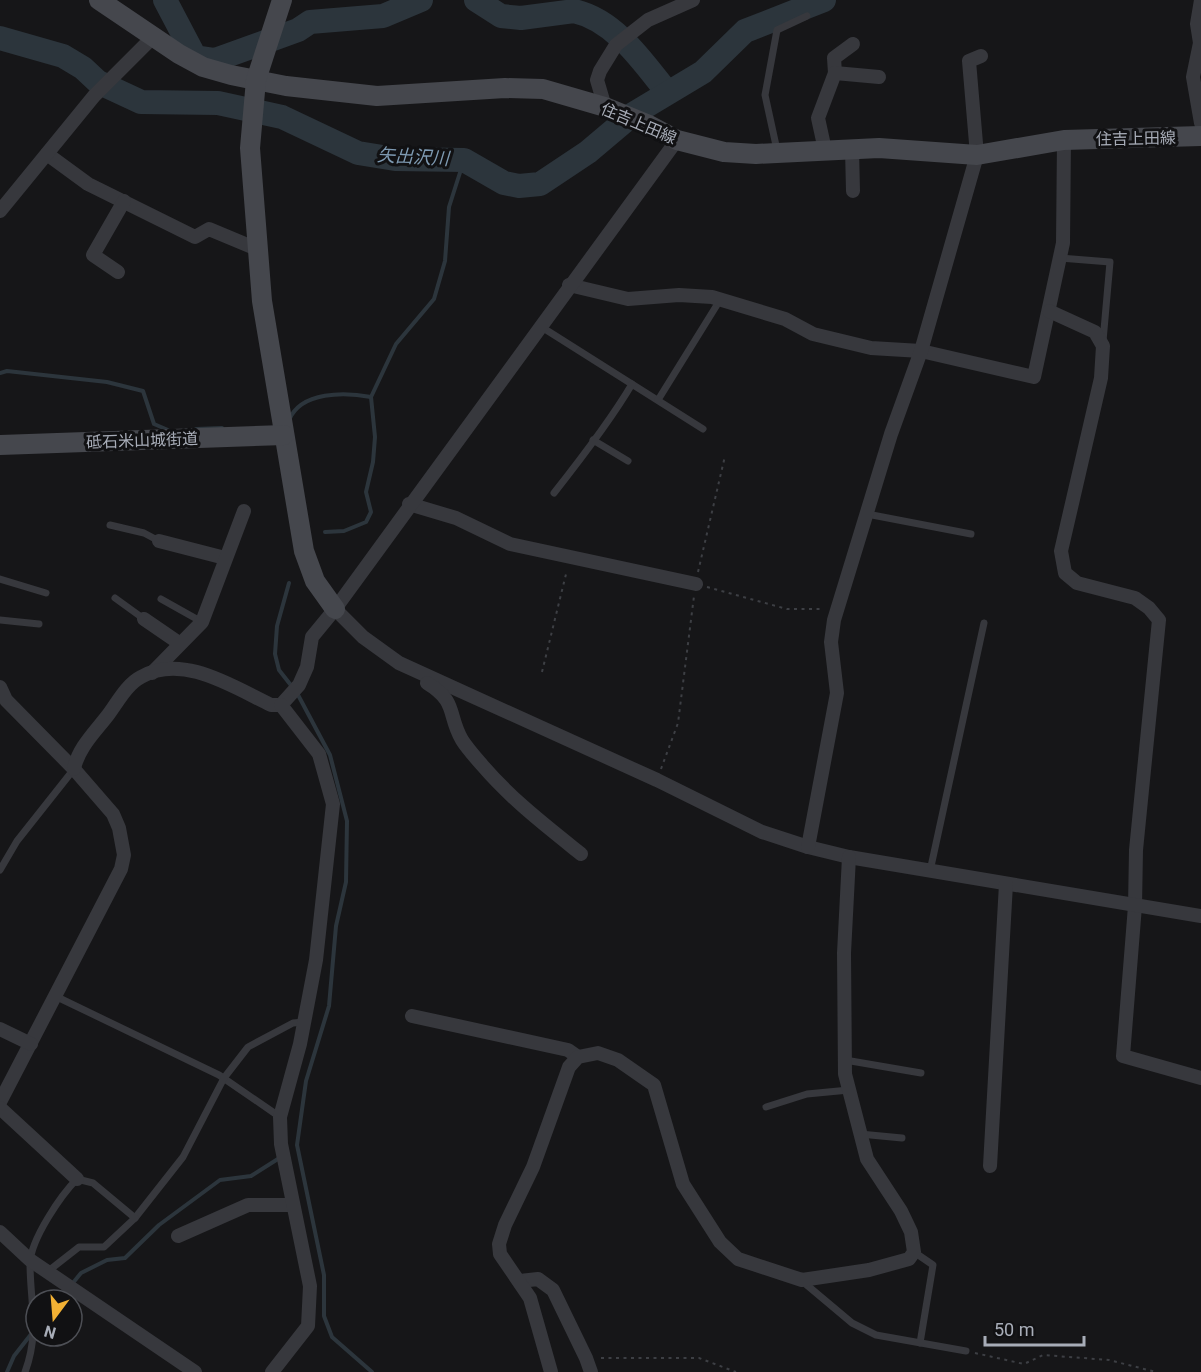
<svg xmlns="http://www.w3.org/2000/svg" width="1201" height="1372" font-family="Roboto,'Noto Sans JP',sans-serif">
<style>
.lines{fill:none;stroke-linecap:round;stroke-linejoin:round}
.stream{stroke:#2c353c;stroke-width:4}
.river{stroke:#2c353c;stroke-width:24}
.path{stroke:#3d3f44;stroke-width:2;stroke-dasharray:3 4.5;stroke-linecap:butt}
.lane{stroke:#37383d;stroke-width:7}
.street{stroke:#37383d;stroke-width:14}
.secondary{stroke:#45474d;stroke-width:20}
.labels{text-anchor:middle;stroke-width:6;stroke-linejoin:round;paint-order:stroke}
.street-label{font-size:16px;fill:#a8adb8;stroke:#111113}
.water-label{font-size:18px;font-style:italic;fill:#7f9bb3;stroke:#111113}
</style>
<rect width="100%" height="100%" fill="#161618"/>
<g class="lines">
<g class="stream">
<path d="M0 373 7 371 107 382 143 391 154 424 168 430"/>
<path d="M289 420C301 391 345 392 371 397"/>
<path d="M196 429 222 428"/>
<path d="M325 532 344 531 366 522 371 512 366 492 373 462 375 437 371 397 396 344 434 299 445 261 449 207 464 160"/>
<path d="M289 583 277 626 275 654 279 670 297 693 330 755 347 821 346 882 336 926 329 1006 306 1081 297 1145 324 1275V1316L332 1337 372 1372"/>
<path d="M59 1300 81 1273 107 1260 125 1258 159 1225 220 1180 251 1176 281 1157"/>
<path d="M7 1372 14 1356 32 1333"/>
</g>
<g class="river">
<path d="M165 0 195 57 215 60 298 30 310 22 383 16 421 0"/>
<path d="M476 0 501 16 521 18 574 11C615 20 643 62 667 92"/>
<path d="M0 38 63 56 83 68 98 82 141 102 218 103 282 117 358 153 395 159 464 160 504 183 519 186 540 184 588 152 633 114 703 72 745 31 824 0"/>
</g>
<g class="path">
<path d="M698 572 725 456"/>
<path d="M707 587 787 609H824"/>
<path d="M542 672 567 570"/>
<path d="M661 769 678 723 694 596"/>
<path d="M975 1353 1024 1364 1043 1355 1109 1360 1156 1372"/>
<path d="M601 1358H699L736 1372"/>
</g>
<g class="lane">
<path d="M777 150 765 95 777 30 807 16"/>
<path d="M1060 258 1110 262 1103 341"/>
<path d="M540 326 703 429"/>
<path d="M658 400 720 300"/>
<path d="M593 440 628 461"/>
<path d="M554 493C580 460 611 420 632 384"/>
<path d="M867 514 971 534"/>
<path d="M110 525 144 533 159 541"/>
<path d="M0 579 46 593"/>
<path d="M115 598 144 619"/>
<path d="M161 599 202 622"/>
<path d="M0 620 39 624"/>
<path d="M0 870 17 841 74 769"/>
<path d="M930 871 984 623"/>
<path d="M55 996 219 1075 280 1117"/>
<path d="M845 1060 921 1073"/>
<path d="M766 1107 807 1094 849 1090"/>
<path d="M860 1134 902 1138"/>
<path d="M135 1218 183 1157 224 1078 248 1047 293 1023 304 1022"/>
<path d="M914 1252 933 1265 920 1343"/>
<path d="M802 1281 852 1323 876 1335 966 1351"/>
<path d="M25 1372C40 1332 30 1302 30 1263 31 1239 61 1195 77 1179L93 1183 135 1218 104 1247H79L47 1272"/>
</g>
<g class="street">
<path d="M1201 0 1197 24 1200 43 1193 77 1201 123"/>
<path d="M835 73 834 58 853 44"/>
<path d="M605 107 597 80 600 71 616 45 648 20 693 0"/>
<path d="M852 149 853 191"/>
<path d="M825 150 818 118 835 73 879 77"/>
<path d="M47 154 88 184 195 237 209 229 257 249"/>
<path d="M0 211 94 96 152 38"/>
<path d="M118 272 93 255 124 201"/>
<path d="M569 285 628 299 679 295 712 297 785 319 813 334 871 348 921 351 1034 377 1063 243 1064 140"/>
<path d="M1049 311 1095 332 1103 346 1101 378 1061 551 1065 573 1077 583 1135 598 1149 608 1159 620 1136 850 1135 906 1123 1056 1201 1078"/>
<path d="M409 504 456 518 510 544 696 584"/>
<path d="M159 541 225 558"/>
<path d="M335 609 363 637 399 663 657 780 762 832 808 847 849 857 1201 916"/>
<path d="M144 619 179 643"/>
<path d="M152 673 202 622 244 511"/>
<path d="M427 683C458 702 447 714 462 740 467 748 475 757 482 765 511 799 546 826 581 854"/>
<path d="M0 687 6 700 74 769 113 814 119 828 124 855 121 869 0 1102"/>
<path d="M74 769C78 748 95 732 108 715 117 703 127 684 141 677 183 653 233 687 271 705H281L299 685 307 667 312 637 335 609 677 140"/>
<path d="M808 847 837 693 831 642 834 620 891 434 921 351 977 155 969 61 981 56"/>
<path d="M412 1016 568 1050 578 1057"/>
<path d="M0 1029 31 1044"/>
<path d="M0 1108 77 1179"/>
<path d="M990 1166 1006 884"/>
<path d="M0 1232 30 1260 195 1372"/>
<path d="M178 1236 248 1205H293"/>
<path d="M520 1281 538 1279 553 1290 586 1358 591 1372"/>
<path d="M272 1372 308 1326 310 1286 281 1144 280 1117 300 1044 316 960 333 804 319 754 281 705"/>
<path d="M551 1372 530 1298 500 1254 499 1244 505 1225 533 1167 569 1067 578 1057 598 1053 618 1060 654 1085 683 1184 720 1242 738 1259 802 1280 869 1270 909 1259 914 1252 911 1232 901 1211 867 1159 845 1074 844 953 849 857"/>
</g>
<g class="secondary">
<path d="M99 0 179 54 203 67 231 75 286 86 377 96 505 88 543 89 605 107 649 125 677 140 724 152 756 154 879 148 977 155 1064 140 1201 136"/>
<path d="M282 0 256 80 250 148 262 301 304 551 315 581 335 609"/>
<path d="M0 445 284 435"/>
</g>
</g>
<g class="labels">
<g class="street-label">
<text transform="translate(639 123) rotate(23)" y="6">住吉上田線</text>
<text transform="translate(1136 138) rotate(-1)" y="6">住吉上田線</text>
<text transform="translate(142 440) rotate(-2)" y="6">砥石米山城街道</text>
</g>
<g class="water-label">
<text transform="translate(413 157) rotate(3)" y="6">矢出沢川</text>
</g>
</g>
<g transform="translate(54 1318) rotate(196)"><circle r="28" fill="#111113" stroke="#4d4f55" stroke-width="1.5"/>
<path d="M0-4.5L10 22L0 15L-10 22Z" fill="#f2b134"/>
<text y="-9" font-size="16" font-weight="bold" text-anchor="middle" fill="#a8adb8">N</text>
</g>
<path d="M985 1336v9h99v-9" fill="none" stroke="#a8adb8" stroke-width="3"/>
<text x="994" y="1336" font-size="18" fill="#a8adb8" stroke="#111113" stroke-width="4.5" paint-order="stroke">50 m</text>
</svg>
